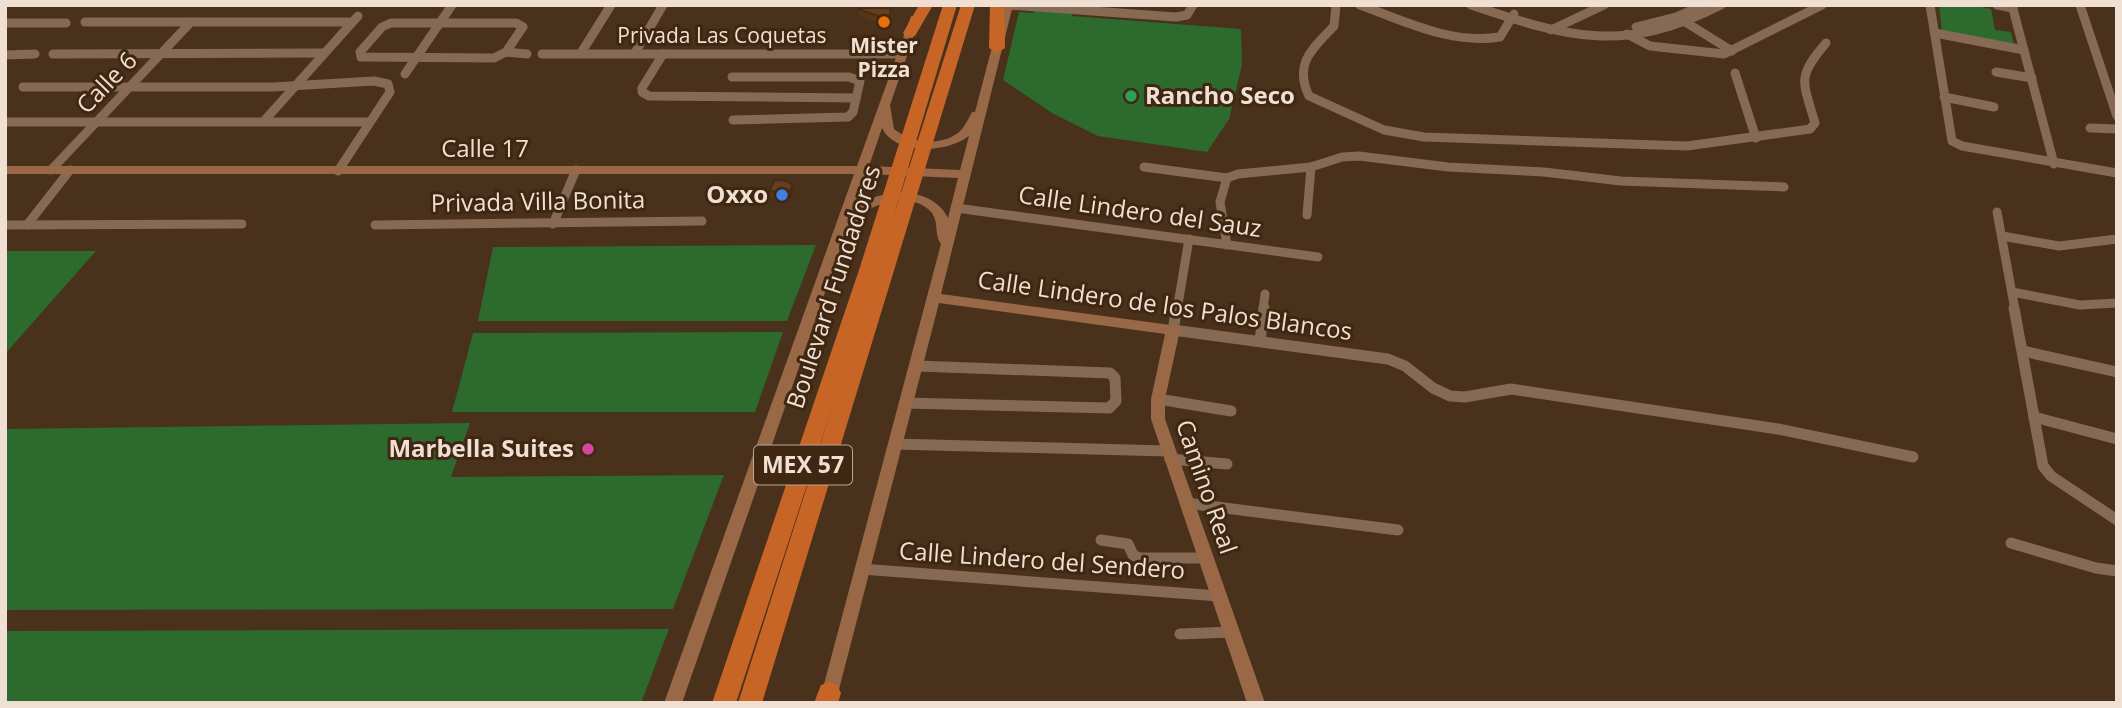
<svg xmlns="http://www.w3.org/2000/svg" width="2122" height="708" font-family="'Open Sans',sans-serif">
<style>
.green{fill:#2c6a2e}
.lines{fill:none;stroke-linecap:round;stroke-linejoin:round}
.street-far1{stroke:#866a53;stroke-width:9}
.street{stroke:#866a53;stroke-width:11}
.secondary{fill:#996846;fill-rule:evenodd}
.highway{fill:#c66526;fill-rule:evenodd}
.wall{fill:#573618}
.shaded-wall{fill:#472c14}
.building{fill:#653f1c;stroke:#472c14;stroke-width:2}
.food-dot{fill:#e8710a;stroke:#3f2712;stroke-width:2.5}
.leisure-dot{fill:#2e9e5b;stroke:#3f2712;stroke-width:2.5}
.shop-dot{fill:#3f7fe0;stroke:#3f2712;stroke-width:2.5}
.hotel-dot{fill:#d1479c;stroke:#3f2712;stroke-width:2.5}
.labels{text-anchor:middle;stroke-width:6;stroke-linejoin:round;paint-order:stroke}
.far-street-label{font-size:21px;fill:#f0e0d3;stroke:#3f2712}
.far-poi-label{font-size:21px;font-weight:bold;fill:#f0e0d3;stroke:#3f2712}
.shield{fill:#3f2712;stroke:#bba899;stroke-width:2}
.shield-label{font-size:23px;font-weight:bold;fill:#f0e0d3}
.street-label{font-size:24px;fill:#f0e0d3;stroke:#3f2712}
.poi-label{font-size:24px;font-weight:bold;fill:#f0e0d3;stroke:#3f2712;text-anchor:end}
</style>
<rect width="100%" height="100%" fill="#49311c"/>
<g class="green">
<path d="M1939 5H1973L1991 9 1995 30 2011 32 2014 45 1942 32Z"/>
<path d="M1035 8 1072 12V16L1241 29 1242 65 1229 119 1207 152 1098 136 1052 113 1003 80 1019 12 1033 13Z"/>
<path d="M816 245 787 321H478L493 247Z"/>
<path d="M5 251H96L5 354Z"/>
<path d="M783 332 755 412H452L473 333Z"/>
<path d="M470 423 451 477 724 475 673 609 5 610V429Z"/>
<path d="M669 629 641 703H5V631Z"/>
</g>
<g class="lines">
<g class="street-far1">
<path d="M1008 5 1176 17 1187 15 1193 5"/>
<path d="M1336 5 1334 26C1314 48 1293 62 1309 96L1384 130 1424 137 1687 146 1810 129 1815 123C1803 81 1796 78 1826 43"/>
<path d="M1360 5C1404 21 1452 45 1500 37L1514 14"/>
<path d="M1471 5C1569 38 1624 54 1721 5"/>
<path d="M1930 5 1952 141 1962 146 2117 173"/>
<path d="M1997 5 2013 8"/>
<path d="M2012 5 2054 164"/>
<path d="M2080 5 2117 116"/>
<path d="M1682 20 1732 51"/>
<path d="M85 22H352"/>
<path d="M5 23H66"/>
<path d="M391 23H516L523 27 506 52 494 58 361 57 360 52 382 27Z"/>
<path d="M1636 27 1676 17 1703 5"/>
<path d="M1551 30 1604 5"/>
<path d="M1935 33 2024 50"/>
<path d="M1627 34 1650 46 1724 54 1822 5"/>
<path d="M506 52 527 54"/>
<path d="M581 53 611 5"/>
<path d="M635 53 663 5"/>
<path d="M53 54 324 53"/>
<path d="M542 54H902"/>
<path d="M663 54 642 88V92L649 96 856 98"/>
<path d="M5 55 35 54"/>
<path d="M1996 72 2032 78"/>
<path d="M1735 73 1756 138"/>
<path d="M405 74 452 5"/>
<path d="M732 77H849L860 81 853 112 848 117 733 120"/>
<path d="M23 87H273L374 81 388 84 390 92 338 171"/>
<path d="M1944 97 1994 107"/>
<path d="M264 121 358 16"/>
<path d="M5 122H369"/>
<path d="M2090 128 2117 129"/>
<path d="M1144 167 1227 178 1238 174 1311 167 1342 157 1359 156 1448 167 1544 172 1621 181 1784 187"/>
<path d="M51 170 191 22"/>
<path d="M1227 178 1220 202 1227 245"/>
<path d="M956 208 1318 257"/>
<path d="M1997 212 2015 310"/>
<path d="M1307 215 1311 167"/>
<path d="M553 224 576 170"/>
<path d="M5 225 242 224"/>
<path d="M27 225 70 170"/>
<path d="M375 225 702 221"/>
<path d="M2002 236 2059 246 2117 239"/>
<path d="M2012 292 2080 305 2117 303"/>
<path d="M1177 310 1189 239"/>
<path d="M1263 310 1265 294"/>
</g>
<g class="street">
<path d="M1177 308 1173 330 1388 359 1405 366 1433 388 1450 396 1465 397 1511 389 1778 429 1913 457"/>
<path d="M2014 308 2043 466 2051 476 2117 520"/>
<path d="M1260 341 1264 308"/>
<path d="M2023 351 2117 372"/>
<path d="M1158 399 1231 411"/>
<path d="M905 403 1109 408 1116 401 1115 378 1110 373 917 366"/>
<path d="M2034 417 2117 439"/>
<path d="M894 444 1168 451"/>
<path d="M1170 459 1227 464"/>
<path d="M1186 503 1398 530"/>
<path d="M1101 540 1128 544 1133 555 1139 558H1206"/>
<path d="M2011 543 2096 568 2117 571"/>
<path d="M861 569 1219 596"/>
<path d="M1180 634 1232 632"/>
</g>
<path class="secondary" d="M1003 5H1013L941 294 1178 326 1180 330 1165 399V419L1265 703H1247L1151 419V399L1165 334 939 303 836 701 819 703 941 244C934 236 939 223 932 213 918 195 882 199 866 212 858 218 854 226 850 234L845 235 682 703H664L854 174H5V166H857L911 16H919L920 18 890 105 894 129C911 143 941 147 959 132 965 127 968 119 972 112H975ZM882 128C896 156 947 153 969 136L960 170 869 166ZM866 174 958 178 948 218C931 184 880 188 854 208Z"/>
<g class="highway">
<path d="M919 5H933L915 36H905L903 33Z"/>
<path d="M943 5H957L893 218 961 5H975L762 703H738L834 402 736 703H712L859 270Z"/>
<path d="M990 5H1004L1005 48 997 53 989 48Z"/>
<path d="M829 682 837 685 841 693 838 703H814L821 685Z"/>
</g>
</g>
<g class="wall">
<path d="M858 8H891L892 15 890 27 859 16Z"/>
<path d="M792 185 794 192 790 200 771 198 769 191Z"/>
</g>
<path class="shaded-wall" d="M792 185 794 192 790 200 789 193Z"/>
<g class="building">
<path d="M858 8H891L889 20 858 9Z"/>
<path d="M775 180 787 181 792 185 789 193 769 191Z"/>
</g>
<circle class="food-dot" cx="884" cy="22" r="7"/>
<circle class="leisure-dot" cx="1131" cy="96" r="7"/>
<circle class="shop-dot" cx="782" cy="195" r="7"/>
<circle class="hotel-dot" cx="588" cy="449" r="7"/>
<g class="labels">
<g class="far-street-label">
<text x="722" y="43">Privada Las Coquetas</text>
</g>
<g class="far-poi-label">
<text x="884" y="53">Mister<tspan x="884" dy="24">Pizza</tspan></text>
</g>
<rect class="shield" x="754" y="445.5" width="98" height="39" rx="5"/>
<g class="shield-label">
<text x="803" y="473">MEX 57</text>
</g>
<g class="street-label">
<text transform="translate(107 83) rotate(-46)" y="8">Calle 6</text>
<text x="485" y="157">Calle 17</text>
<text transform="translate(538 202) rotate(-1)" y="8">Privada Villa Bonita</text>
<text transform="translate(1140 212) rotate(8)" y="8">Calle Lindero del Sauz</text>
<text transform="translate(834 287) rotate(-72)" y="8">Boulevard Fundadores</text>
<text transform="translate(1165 306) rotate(8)" y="8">Calle Lindero de los Palos Blancos</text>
<text transform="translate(1206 487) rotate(71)" y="8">Camino Real</text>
<text transform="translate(1042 561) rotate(4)" y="8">Calle Lindero del Sendero</text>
</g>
<g class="poi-label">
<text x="1145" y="104" text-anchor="start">Rancho Seco</text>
<text x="768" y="203">Oxxo</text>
<text x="574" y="457">Marbella Suites</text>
</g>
</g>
<rect width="2122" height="708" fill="none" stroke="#f0e0d3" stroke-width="14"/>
</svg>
